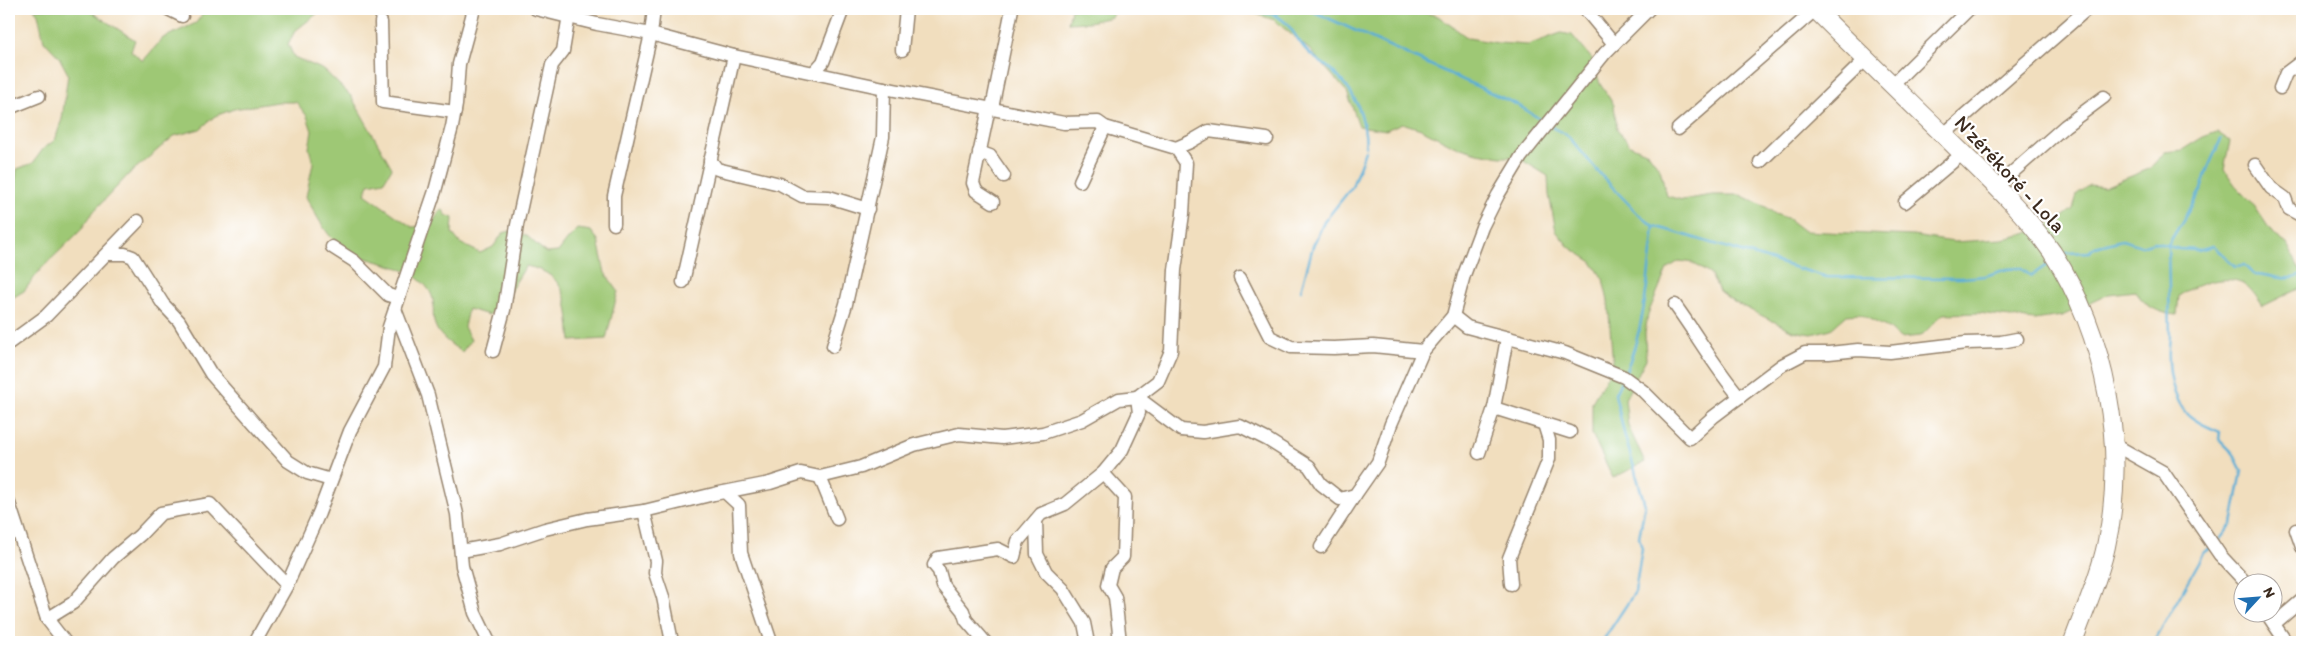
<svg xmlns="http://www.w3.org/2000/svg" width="2311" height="651" font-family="Itim,sans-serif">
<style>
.green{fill:#9ec874;stroke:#6c7949}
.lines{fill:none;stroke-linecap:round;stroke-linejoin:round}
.stream{stroke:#5aaed6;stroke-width:2.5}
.minor-casing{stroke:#96846e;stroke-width:15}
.highway-casing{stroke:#96846e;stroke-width:20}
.minor{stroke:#fff;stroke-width:12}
.highway{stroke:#fff;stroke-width:18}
.labels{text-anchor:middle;stroke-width:4.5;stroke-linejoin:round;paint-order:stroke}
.street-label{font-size:21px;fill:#3b2a1e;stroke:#fff}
</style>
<rect width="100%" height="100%" fill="#fff"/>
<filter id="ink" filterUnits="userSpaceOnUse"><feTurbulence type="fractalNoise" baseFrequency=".02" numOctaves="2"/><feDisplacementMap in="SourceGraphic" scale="10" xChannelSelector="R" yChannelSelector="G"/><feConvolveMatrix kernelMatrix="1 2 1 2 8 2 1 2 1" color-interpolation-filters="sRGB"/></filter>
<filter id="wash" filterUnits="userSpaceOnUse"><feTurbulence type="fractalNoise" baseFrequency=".0096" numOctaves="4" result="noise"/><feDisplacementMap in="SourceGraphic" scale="20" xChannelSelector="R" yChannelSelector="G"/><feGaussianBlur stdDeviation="1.12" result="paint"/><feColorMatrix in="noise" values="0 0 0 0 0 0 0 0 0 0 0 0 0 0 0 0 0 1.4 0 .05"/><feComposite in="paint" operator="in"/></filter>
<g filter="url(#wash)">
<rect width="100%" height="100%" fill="#f1debe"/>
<g class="green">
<path d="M34 9H87L135 40 131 51 143 61 163 38 196 23 206 9H323L295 31 288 44 294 57 324 70 351 96 392 168 384 181 369 184 365 194 412 227 430 226 440 211 443 210 446 215 453 218 452 233 460 243 480 253 493 247 503 233 514 230 527 236 546 253 558 252 568 239 578 229 591 231 598 240 605 273 618 291 606 339 571 341C567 304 569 274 526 266L503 302 489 315 468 309 464 327 471 340 462 352C452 345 439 337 435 325 430 310 439 300 425 285 405 263 373 264 348 251 328 241 317 216 306 197L313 163 309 148 312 131 307 116 296 102H277L234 109 215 116 200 129 174 136 129 174 94 211 80 231 41 269 24 291 9 300V197L14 190 17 169 33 163 43 149 55 140 62 119 68 74 59 57 44 41 38 14Z"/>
<path d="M1071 9H1114L1112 17 1089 22 1068 23Z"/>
<path d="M1242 9H1409L1438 16 1468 38 1498 43 1528 45 1561 33 1572 35 1592 59 1600 84 1614 105 1617 129 1630 145 1648 153 1660 169 1667 196 1682 200 1712 195H1740L1766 207 1775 214 1787 218 1804 231 1913 236 1954 242 2002 239 2025 234 2057 221 2073 209 2077 194 2089 185 2104 187 2149 169 2165 152 2182 150 2203 137 2217 132 2230 141 2224 169 2235 185 2251 201 2273 234 2287 244 2302 274V287L2263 306C2257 298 2249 284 2238 281 2220 276 2193 285 2179 296L2177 315C2158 313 2146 307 2135 291L2109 294 2062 316 2034 320 1979 313 1943 314 1921 336 1900 338 1890 329 1859 314 1847 315 1831 329 1812 334 1793 331 1734 302 1719 291 1711 275 1693 263 1679 261 1667 269 1648 314 1645 333 1646 359 1625 399 1628 426 1645 462 1613 478 1592 434V402L1613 366 1608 301 1603 279 1592 262 1569 247 1556 231 1549 195 1548 176 1517 157H1501L1478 153 1454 146 1421 129 1402 123 1386 130 1359 126 1347 92 1310 50 1274 20Z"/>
</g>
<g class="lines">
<g class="stream">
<path d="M1254 9C1262 14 1268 12 1276 16 1290 22 1296 39 1306 50 1313 58 1323 63 1330 69 1355 91 1365 114 1366 147"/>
<path d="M1308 9 1518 105 1543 121"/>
<path d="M1275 15 1280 9"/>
<path d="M1552 127 1568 136 1601 175 1640 216 1654 226 1827 277 1962 278 1985 276 2007 269 2020 268 2031 276 2051 262"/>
<path d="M2063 256 2067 253 2089 252 2095 247 2122 240 2142 246 2154 242 2179 249 2198 250 2213 246 2235 266 2244 265 2253 274C2270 274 2287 283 2302 275"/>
<path d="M1301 290 1313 246 1324 222 1352 187 1365 151"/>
<path d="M1625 373C1645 328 1648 275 1654 226"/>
<path d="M2217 543 2232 524 2242 471 2233 453 2219 439 2220 432C2208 427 2191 420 2183 409 2169 389 2167 359 2170 336L2168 245 2201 190 2207 170 2221 139"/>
<path d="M1602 642 1635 592 1642 548 1639 537 1645 505 1624 433 1615 394 1621 381"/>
<path d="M2154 642 2204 553 2211 548"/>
</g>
</g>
</g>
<g filter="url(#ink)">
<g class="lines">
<g class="minor-casing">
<g id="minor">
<path d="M168 9 182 16"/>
<path d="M536 9 597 24 651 34 734 56 884 88 1064 123 1098 122 1105 127 1176 148 1190 142 1209 131 1267 139"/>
<path d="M1585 9 1614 44"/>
<path d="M381 22 383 102 455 112"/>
<path d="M902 50 906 9"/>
<path d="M814 72 823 62 843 9"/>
<path d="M1892 85 1969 9"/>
<path d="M2280 88 2286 73 2302 61"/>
<path d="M9 108 39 96"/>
<path d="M989 108 973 183 976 191 993 202"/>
<path d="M992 108 1012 9"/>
<path d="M1678 129 1816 9"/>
<path d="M1943 135 2087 9"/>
<path d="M1176 148 1186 163 1183 214 1175 270 1171 351 1158 381 1137 397 1181 430 1203 432 1240 426 1268 440 1309 466 1321 484 1340 499 1355 495 1378 462 1391 424 1423 351 1453 316 1464 275 1482 227 1498 195 1521 157 1605 53 1649 9"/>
<path d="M979 152 990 156 1004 176"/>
<path d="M710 160 717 169 780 184 802 196 829 197 868 209"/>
<path d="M1760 162 1866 59"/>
<path d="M2255 165 2271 188 2285 198 2289 209 2302 216"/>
<path d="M1080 181 1105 127"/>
<path d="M1996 187 2065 126 2104 97"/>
<path d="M1905 202 1962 154"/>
<path d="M614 224V196L651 34 654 9"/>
<path d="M332 247 354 261 388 295 398 298"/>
<path d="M107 254H125L133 257 163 304 179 321 211 374 255 424 288 461 307 473 331 480"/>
<path d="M1240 278 1270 337 1291 347 1334 348 1373 346 1423 351"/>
<path d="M683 282 734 56"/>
<path d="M1675 305C1697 335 1715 368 1740 397"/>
<path d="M395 309 428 395 457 514 462 566 475 613 489 642"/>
<path d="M1453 316 1467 327 1565 353 1624 377 1643 391 1690 438 1713 417 1782 365 1805 353H1829L1858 350 1890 352 1966 343 2001 342 2017 339"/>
<path d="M1507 338 1494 408 1570 432"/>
<path d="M9 343 46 316 138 221"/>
<path d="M833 346 846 304 883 137 884 88"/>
<path d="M493 351 504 310 517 225 552 65 563 51 570 9"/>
<path d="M2115 445 2163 472 2220 555 2247 584"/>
<path d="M1479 453 1494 408"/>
<path d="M1103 473 1125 497 1123 557 1112 568 1108 585 1115 597 1120 642"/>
<path d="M820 477 837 519"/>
<path d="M725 492 739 505 741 553 771 642"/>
<path d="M9 503 47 619 65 642"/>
<path d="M644 511 656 561 655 573 663 597 672 642"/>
<path d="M1036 520 1037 554 1046 572 1063 589 1084 623 1087 638 1084 642"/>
<path d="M2296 530 2302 547"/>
<path d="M1321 547 1355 495"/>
<path d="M461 551 500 544 545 529 587 519 644 511 714 494 770 483 801 473 820 477 861 467 914 445 959 434 1002 438 1043 433 1082 420 1119 399 1137 397 1139 413 1122 450 1103 473 1065 504 1041 514 1018 541 1014 557 998 549 938 558 934 565 939 571 943 586 963 611 966 620 985 642"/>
<path d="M1511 584 1509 558 1549 459V440L1544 424"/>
<path d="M2267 614 2286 642"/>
<path d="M47 619 73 603 113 558 140 535 161 513 210 504 287 585"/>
<path d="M2274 624 2302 600"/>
<path d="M255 642 287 585 319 513 350 431 384 367 389 327 435 191 452 127 456 105 459 64 474 9"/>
</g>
</g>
<g class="highway-casing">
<path id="highway" d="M1815 9C1862 56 1910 102 1958 149 1991 181 2026 214 2052 252 2106 335 2128 450 2106 546 2099 579 2084 611 2073 642"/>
</g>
<use href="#minor" class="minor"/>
<use href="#highway" class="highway"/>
</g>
</g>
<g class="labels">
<g class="street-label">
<text transform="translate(2010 174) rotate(47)" y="7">N'zérékoré - Lola</text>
</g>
</g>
<rect width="2311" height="651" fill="none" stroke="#fff" stroke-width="30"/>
<g transform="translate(2258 598) rotate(64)"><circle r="24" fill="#ffffff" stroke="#b1aaa5"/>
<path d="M0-4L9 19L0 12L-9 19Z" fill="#1f6fb2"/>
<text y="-8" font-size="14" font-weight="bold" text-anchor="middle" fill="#3b2a1e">N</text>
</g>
</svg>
